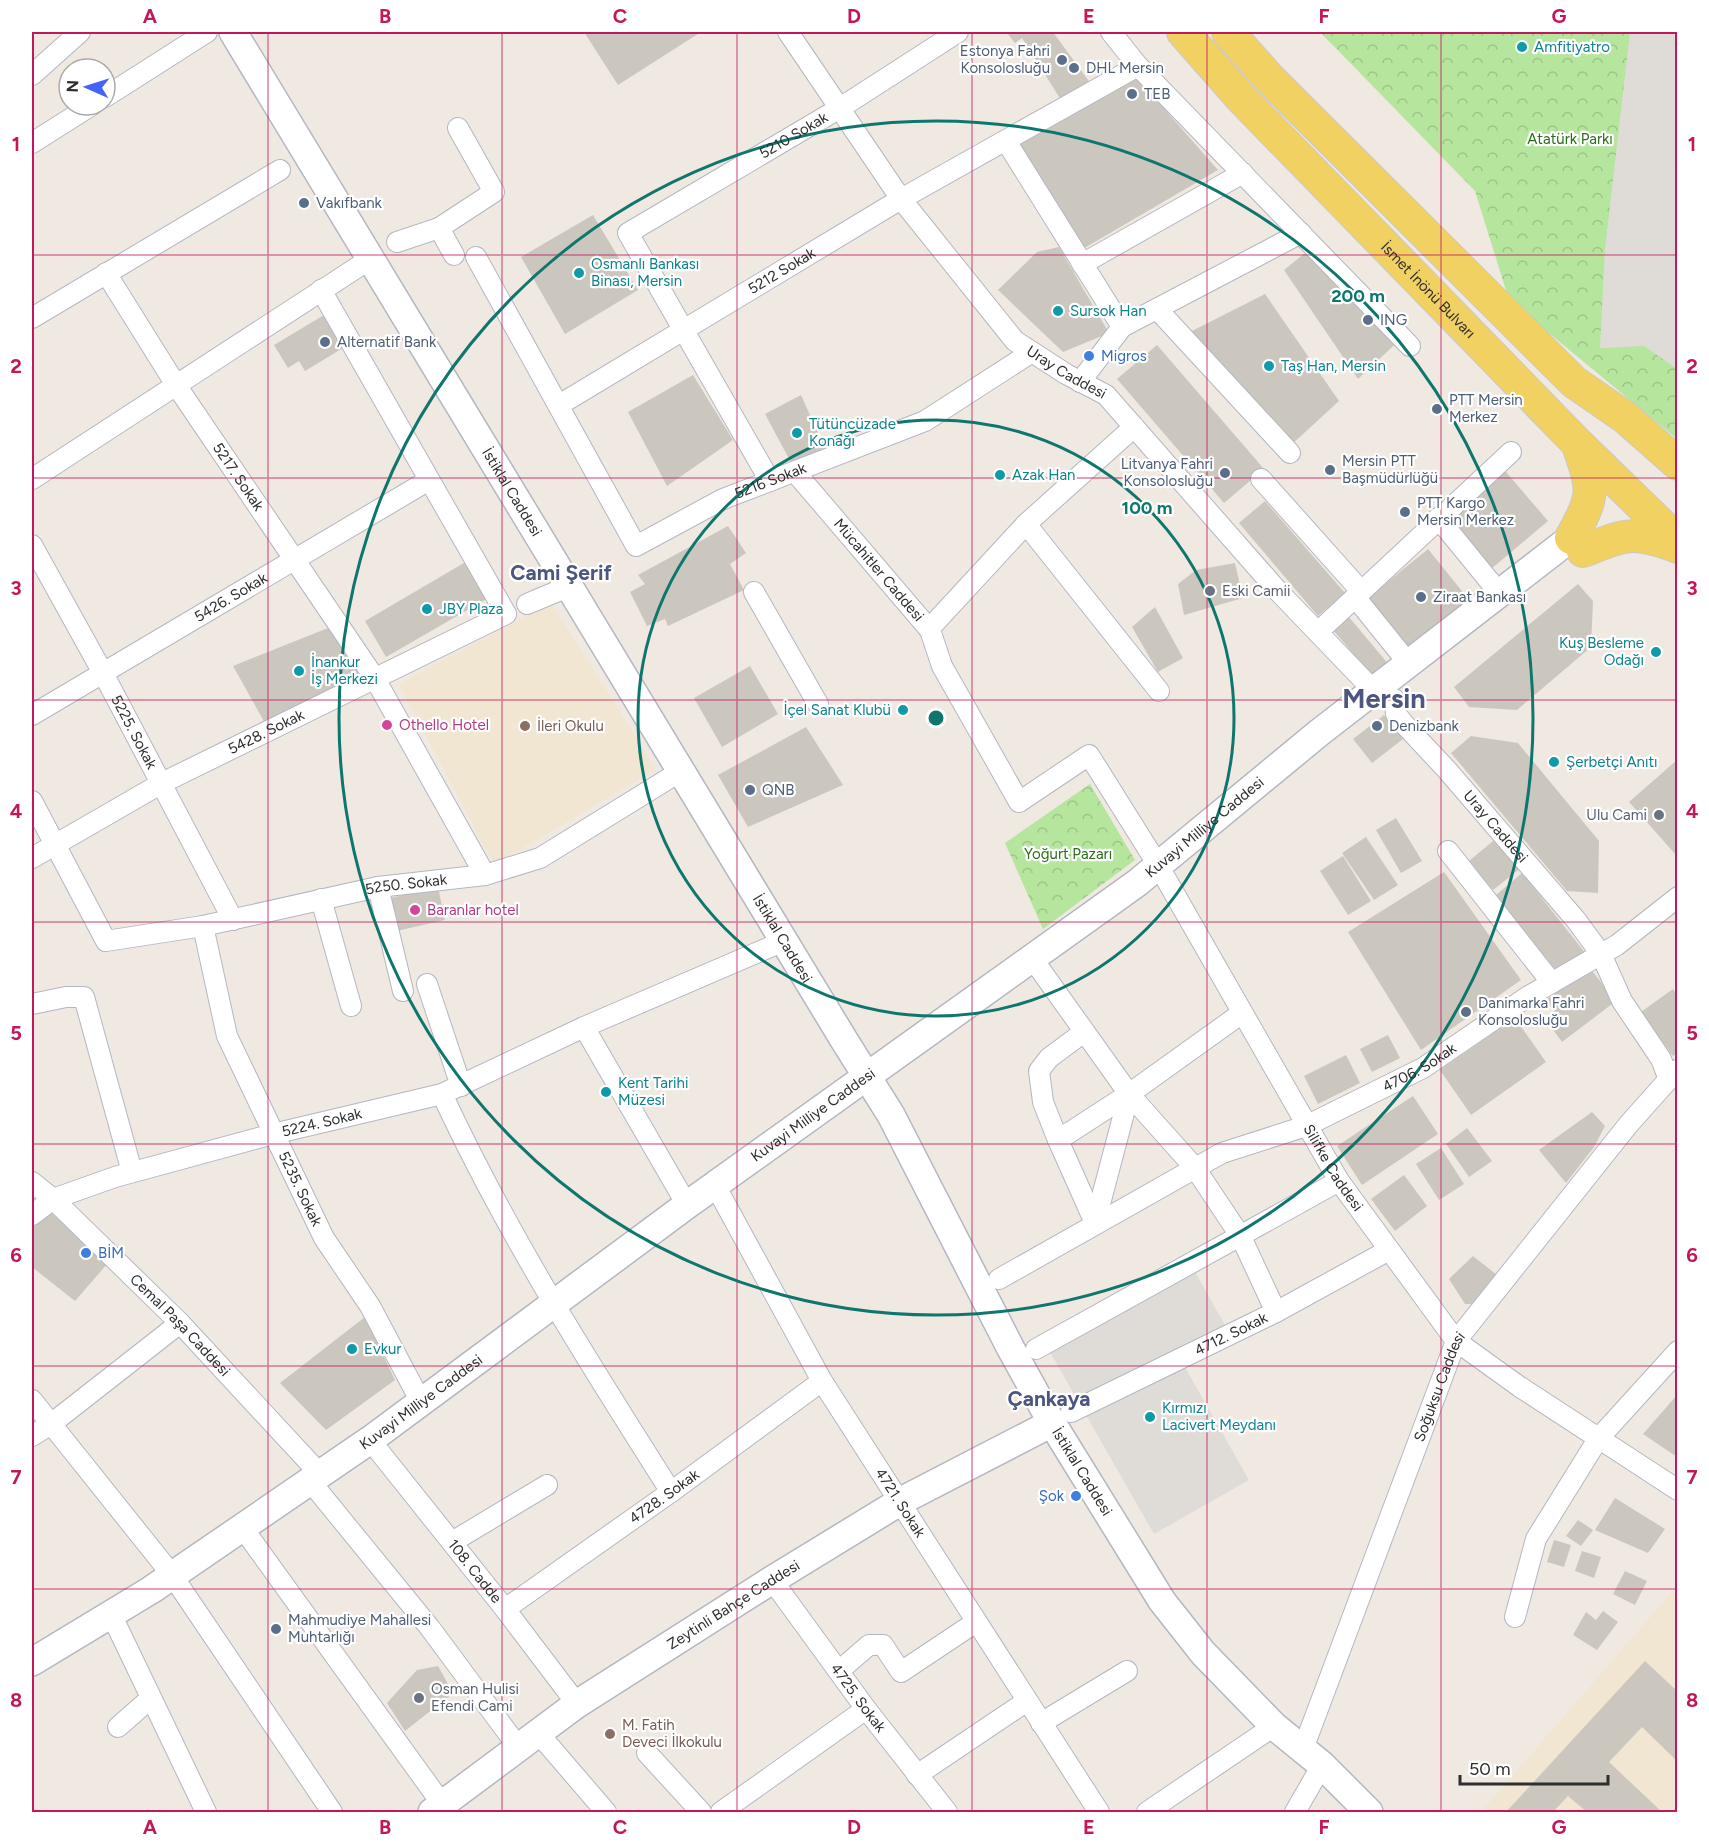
<svg xmlns="http://www.w3.org/2000/svg" width="1709" height="1844" font-family="Figtree,sans-serif">
<style>
.education{fill:#f0e6d1}
.forest{fill:url(#forest-crowns)}
.plaza{fill:#dfdcd8}
.building{fill:#cbc7bf}
.lines{fill:none;stroke-linecap:round;stroke-linejoin:round}
.street-casing{stroke:#b4b7c1;stroke-width:22}
.secondary-casing{stroke:#b4b7c1;stroke-width:30}
.primary-casing{stroke:#c9c9c9;stroke-width:34}
.street{stroke:#fff;stroke-width:20}
.secondary{stroke:#fff;stroke-width:27}
.primary{stroke:#f2d163;stroke-width:32}
.grid{fill:none;stroke:#c2185b;stroke-width:1.5;stroke-opacity:0.55}
.ring{fill:none;stroke:#0f766e;stroke-width:3}
.culture-dot{fill:#0f9aa8;stroke:#fff;stroke-width:2}
.service-dot{fill:#5c6f8a;stroke:#fff;stroke-width:2}
.shop-dot{fill:#3f7fe0;stroke:#fff;stroke-width:2}
.worship-dot{fill:#6b7280;stroke:#fff;stroke-width:2}
.hotel-dot{fill:#d1479c;stroke:#fff;stroke-width:2}
.education-dot{fill:#8d6e63;stroke:#fff;stroke-width:2}
.labels{text-anchor:middle;stroke-width:4.5;stroke-linejoin:round;paint-order:stroke}
.culture-label{font-size:15px;fill:#0d838f;stroke:#fff;text-anchor:start}
.service-label{font-size:15px;fill:#4e5e75;stroke:#fff;text-anchor:start}
.street-label{font-size:15px;fill:#2e2e2e;stroke:#fff}
.park-label{font-size:15px;fill:#2c6e1b;stroke:#fff}
.shop-label{font-size:15px;fill:#366cbe;stroke:#fff;text-anchor:start}
.worship-label{font-size:15px;fill:#5b616d;stroke:#fff;text-anchor:start}
.hotel-label{font-size:15px;fill:#b23c85;stroke:#fff;text-anchor:start}
.education-label{font-size:15px;fill:#785e54;stroke:#fff;text-anchor:start}
.district-label{font-size:21px;font-weight:bold;fill:#4d5680;stroke:#fff}
.town-label{font-size:27px;font-weight:bold;fill:#4d5680;stroke:#fff}
.centre{fill:#0f766e;stroke:#fff;stroke-width:3}
.ring-label{font-size:18px;text-anchor:middle;font-weight:bold;fill:#0f766e;stroke:#fff;stroke-width:4.5;stroke-linejoin:round;paint-order:stroke}
.neatline{fill:none;stroke:#c2185b;stroke-width:2}
.grid-label{font-size:20px;text-anchor:middle;font-weight:bold;fill:#c2185b}
</style>
<defs>
<pattern id="forest-crowns" width="20" height="18" patternUnits="userSpaceOnUse" patternTransform="scale(1.5)"><rect width="20" height="18" fill="#b6e59e"/><path d="M2 6a3 3 0 1 1 6 0M12 15a3 3 0 1 1 6 0" fill="none" stroke="#9dc588"/></pattern>
</defs>
<rect width="100%" height="100%" fill="#efe9e1"/>
<g class="education">
<path d="M551 603 656 769 494 865 399 684Z"/>
<path d="M1672 1592 1677 1596V1812H1481Z"/>
</g>
<g class="forest">
<path d="M1320 32H1677V439L1509 300 1475 191Z"/>
<path d="M1090 784 1135 860 1043 929 1005 843Z"/>
</g>
<g class="plaza">
<path d="M1630 32H1677V369L1644 346 1600 348 1605 249Z"/>
<path d="M1194 1270 1226 1327 1178 1355 1249 1480 1154 1534 1050 1352Z"/>
</g>
<g class="building">
<path d="M584 32H701L618 85Z"/>
<path d="M1009 32H1053L1091 84 1061 100 1022 38 1015 43 1007 33Z"/>
<path d="M1132 72 1218 170 1081 250 1016 141Z"/>
<path d="M593 215 638 290 565 334 521 257Z"/>
<path d="M1316 244 1406 334 1358 379 1284 270Z"/>
<path d="M1059 247 1109 333 1063 352 998 290 1037 252Z"/>
<path d="M1265 294 1339 401 1291 445 1192 331Z"/>
<path d="M324 315 343 348 305 371 299 361 288 368 274 345Z"/>
<path d="M1157 345 1264 469 1224 503 1117 379Z"/>
<path d="M693 375 733 440 667 486 628 412Z"/>
<path d="M801 395 827 453 794 468 765 414Z"/>
<path d="M1501 466 1548 521 1490 570 1444 515Z"/>
<path d="M1265 501 1345 593 1318 616 1239 523Z"/>
<path d="M728 526 746 553 730 564 744 590 668 626 665 619 647 626 630 592 645 584 638 575Z"/>
<path d="M1428 549 1470 601 1405 654 1363 602Z"/>
<path d="M469 560 490 597 386 657 365 621Z"/>
<path d="M1235 563 1243 598 1184 615 1178 584 1196 570Z"/>
<path d="M1578 584 1593 601 1591 647 1517 710 1469 707 1454 687Z"/>
<path d="M1155 607 1183 658 1158 672 1132 627Z"/>
<path d="M1344 611 1394 671 1379 684 1328 624Z"/>
<path d="M333 626 365 675 266 725 233 666Z"/>
<path d="M750 666 778 714 722 747 694 698Z"/>
<path d="M1384 715 1403 739 1372 763 1353 739Z"/>
<path d="M806 727 843 785 748 827 718 775Z"/>
<path d="M1471 736 1518 743 1599 841 1598 893 1567 891 1451 753Z"/>
<path d="M1677 760V854L1676 855 1629 802Z"/>
<path d="M1396 818 1422 861 1401 873 1376 830Z"/>
<path d="M1366 837 1398 885 1374 900 1342 853Z"/>
<path d="M1498 837 1522 867 1493 890 1469 861Z"/>
<path d="M1343 856 1371 901 1348 915 1320 871Z"/>
<path d="M1444 872 1521 980 1421 1050 1348 932Z"/>
<path d="M1522 873 1586 954 1553 979 1489 901Z"/>
<path d="M438 887 445 920 392 932 386 899Z"/>
<path d="M1589 967 1616 1001 1562 1042 1548 1023 1558 1015 1546 1000Z"/>
<path d="M1673 989 1677 995V1053L1673 1056 1641 1012Z"/>
<path d="M1515 1018 1546 1062 1471 1115 1440 1070Z"/>
<path d="M1388 1035 1400 1058 1372 1072 1360 1049Z"/>
<path d="M1346 1055 1360 1083 1318 1104 1304 1076Z"/>
<path d="M1413 1096 1438 1134 1362 1185 1337 1146Z"/>
<path d="M1592 1112 1605 1126 1594 1147 1566 1183 1539 1150Z"/>
<path d="M1467 1128 1492 1161 1469 1177 1446 1144Z"/>
<path d="M1441 1148 1464 1184 1439 1200 1416 1164Z"/>
<path d="M1404 1175 1427 1206 1395 1231 1371 1199Z"/>
<path d="M50 1212 108 1263 75 1301 32 1267V1225Z"/>
<path d="M1473 1256 1497 1275 1474 1304H1465L1449 1279Z"/>
<path d="M365 1317 395 1380 326 1430 280 1383Z"/>
<path d="M1677 1395V1457L1643 1434Z"/>
<path d="M1615 1498 1665 1529 1648 1553 1595 1530Z"/>
<path d="M1578 1520 1593 1530 1581 1546 1566 1536Z"/>
<path d="M1554 1540 1571 1545 1564 1567 1547 1562Z"/>
<path d="M1582 1551 1601 1557 1594 1578 1575 1571Z"/>
<path d="M1625 1571 1647 1581 1635 1605 1613 1594Z"/>
<path d="M1603 1611 1618 1622 1597 1650 1573 1635 1586 1612 1596 1620Z"/>
<path d="M1645 1661 1677 1691V1761L1642 1727 1609 1762 1662 1812H1587L1568 1796 1553 1812H1506Z"/>
<path d="M438 1666 453 1693 405 1731 387 1703 417 1670Z"/>
</g>
<g class="lines">
<g class="street-casing">
<g id="street">
<path id="s1" d="M788 32 901 199 1015 341 1066 374 1106 395 1277 590 1374 691 1394 699 1396 714 1404 724 1447 770 1576 920 1601 954 1622 1001 1661 1059 1668 1077"/>
<path d="M1111 32 1138 66 1410 346"/>
<path d="M32 75 80 32"/>
<path d="M105 97 207 32"/>
<path d="M1006 141 1122 327"/>
<path d="M32 143 92 105"/>
<path d="M397 242 439 228"/>
<path d="M454 255 439 228 494 192 458 128"/>
<path id="s2" d="M476 257 636 546 723 499 925 421 1032 352"/>
<path d="M1082 264 1243 173"/>
<path id="s3" d="M106 273 176 385 374 677 485 875"/>
<path d="M1157 309 1290 453"/>
<path d="M32 318 280 170"/>
<path d="M1080 382 1122 327 1301 233"/>
<path id="s4" d="M559 405 901 199 1138 66"/>
<path id="s5" d="M795 472 930 630 942 666 1019 802 1089 755 1158 865 1339 1181 1456 1341 1520 1387 1678 1490"/>
<path d="M32 479 370 259"/>
<path d="M1261 479 1361 591"/>
<path id="s6" d="M770 481 628 233 840 108 958 32"/>
<path d="M1438 518 1500 594"/>
<path d="M1026 524 1159 691"/>
<path id="s7" d="M32 545 103 673 233 920"/>
<path d="M754 592 818 704"/>
<path d="M1355 597 1409 664"/>
<path d="M527 604 570 586"/>
<path d="M929 629 1026 524 1134 427"/>
<path d="M1318 632 1511 452"/>
<path id="s8" d="M32 715 429 480"/>
<path id="s9" d="M32 801 106 941 203 926 378 887 485 875 540 858 681 771"/>
<path d="M1448 851 1552 983"/>
<path id="s10" d="M32 858 162 783 506 614 321 290"/>
<path d="M378 887 403 991"/>
<path d="M321 899 351 1006"/>
<path id="s11" d="M203 926 227 1036 324 1238 370 1306 421 1402"/>
<path d="M1032 958 1129 1094 1242 1013"/>
<path d="M427 984 461 1086"/>
<path d="M32 1004 66 997H84L132 1172"/>
<path d="M584 1027 687 1205"/>
<path d="M442 1094C507 1234 589 1363 671 1492"/>
<path d="M1129 1094 1195 1168 1241 1237 1276 1312"/>
<path d="M1058 1140 1043 1102 1039 1071 1049 1058 1084 1032"/>
<path id="s12" d="M32 1182 53 1199 180 1323 320 1474"/>
<path id="s13" d="M715 1185 822 1381 1099 1812"/>
<path id="s14" d="M32 1215 53 1199 115 1177 273 1134 442 1094 584 1027 784 941"/>
<path d="M1095 1223 1058 1140 1129 1094"/>
<path d="M1095 1223 1129 1094"/>
<path id="s15" d="M999 1279 1222 1153 1306 1126 1423 1068 1527 997 1617 945 1678 897"/>
<path d="M1036 1349 1339 1181"/>
<path d="M32 1400 172 1575 332 1812"/>
<path id="s16" d="M1071 1412 1276 1312 1389 1250"/>
<path d="M32 1436 51 1424 180 1323"/>
<path id="s17" d="M370 1440 505 1609 577 1704"/>
<path d="M310 1481 430 1628 519 1748"/>
<path d="M242 1527 442 1804"/>
<path d="M452 1542 547 1485"/>
<path id="s18" d="M772 1580 866 1709 947 1812"/>
<path id="s19" d="M505 1609 671 1492 822 1381"/>
<path d="M111 1614 206 1812"/>
<path d="M1515 1617 1536 1539 1598 1439 1678 1351"/>
<path d="M840 1670 869 1645H883L901 1672 976 1622"/>
<path d="M1041 1723 1127 1671"/>
<path d="M118 1727 151 1698"/>
<path d="M539 1734 606 1812"/>
<path id="s20" d="M1303 1749 1456 1341 1628 1125 1677 1070"/>
<path d="M647 1753 701 1812"/>
<path d="M917 1775 1027 1701"/>
<path d="M721 1812 866 1709"/>
<path d="M1147 1812 1274 1726"/>
<path d="M1295 1812 1322 1765"/>
</g>
</g>
<g class="secondary-casing">
<g id="secondary">
<path id="s21" d="M233 32 844 1040 891 1115 1011 1349 1052 1423 1162 1601 1203 1653 1274 1726 1322 1765 1369 1812"/>
<path id="s22" d="M32 1662 151 1590 370 1440 687 1205 1137 883 1320 732 1571 538"/>
<path id="s23" d="M432 1812 577 1704 772 1580 901 1501 1052 1423"/>
</g>
</g>
<g class="primary-casing">
<g id="primary">
<path id="s24" d="M1183 32 1242 99 1578 444 1678 541"/>
<path d="M1228 32 1269 78 1574 382 1626 418 1678 464"/>
<path d="M1571 538C1595 494 1594 492 1578 445"/>
<path d="M1583 551C1627 534 1632 530 1678 547"/>
</g>
</g>
<use href="#street" class="street"/>
<use href="#secondary" class="secondary"/>
<use href="#primary" class="primary"/>
</g>
<path class="grid" d="M268 32V1812M502 32V1812M737 32V1812M972 32V1812M1207 32V1812M1441 32V1812M32 255H1678M32 478H1678M32 700H1678M32 922H1678M32 1144H1678M32 1366H1678M32 1589H1678"/>
<g class="ring">
<circle cx="936" cy="718" r="298"/>
<circle cx="936" cy="718" r="597"/>
</g>
<g class="culture-dot">
<circle cx="1522" cy="47" r="6"/>
<circle cx="579" cy="273" r="6"/>
<circle cx="1058" cy="311" r="6"/>
<circle cx="1269" cy="366" r="6"/>
<circle cx="797" cy="433" r="6"/>
<circle cx="1000" cy="475" r="6"/>
<circle cx="427" cy="609" r="6"/>
<circle cx="1656" cy="652" r="6"/>
<circle cx="299" cy="671" r="6"/>
<circle cx="903" cy="710" r="6"/>
<circle cx="1554" cy="762" r="6"/>
<circle cx="606" cy="1092" r="6"/>
<circle cx="352" cy="1349" r="6"/>
<circle cx="1150" cy="1417" r="6"/>
</g>
<g class="service-dot">
<circle cx="1062" cy="60" r="6"/>
<circle cx="1074" cy="68" r="6"/>
<circle cx="1132" cy="94" r="6"/>
<circle cx="304" cy="203" r="6"/>
<circle cx="1368" cy="320" r="6"/>
<circle cx="325" cy="342" r="6"/>
<circle cx="1437" cy="409" r="6"/>
<circle cx="1330" cy="470" r="6"/>
<circle cx="1225" cy="473" r="6"/>
<circle cx="1405" cy="512" r="6"/>
<circle cx="1421" cy="597" r="6"/>
<circle cx="1377" cy="726" r="6"/>
<circle cx="750" cy="790" r="6"/>
<circle cx="1466" cy="1012" r="6"/>
<circle cx="276" cy="1629" r="6"/>
</g>
<g class="shop-dot">
<circle cx="1089" cy="356" r="6"/>
<circle cx="86" cy="1253" r="6"/>
<circle cx="1076" cy="1496" r="6"/>
</g>
<g class="worship-dot">
<circle cx="1210" cy="591" r="6"/>
<circle cx="1659" cy="815" r="6"/>
<circle cx="419" cy="1698" r="6"/>
</g>
<g class="hotel-dot">
<circle cx="387" cy="725" r="6"/>
<circle cx="415" cy="910" r="6"/>
</g>
<g class="education-dot">
<circle cx="525" cy="726" r="6"/>
<circle cx="610" cy="1734" r="6"/>
</g>
<g class="labels">
<g class="culture-label">
<text x="1534" y="52">Amfitiyatro</text>
<text x="591" y="269">Osmanlı Bankası<tspan x="591" dy="17">Binası, Mersin</tspan></text>
<text x="1070" y="316">Sursok Han</text>
<text x="1281" y="371">Taş Han, Mersin</text>
<text x="809" y="429">Tütüncüzade<tspan x="809" dy="17">Konağı</tspan></text>
<text x="1012" y="480">Azak Han</text>
<text x="439" y="614">JBY Plaza</text>
<text x="1644" y="648" text-anchor="end">Kuş Besleme<tspan x="1644" dy="17">Odağı</tspan></text>
<text x="311" y="667">İnankur<tspan x="311" dy="17">İş Merkezi</tspan></text>
<text x="891" y="715" text-anchor="end">İçel Sanat Klubü</text>
<text x="1566" y="767">Şerbetçi Anıtı</text>
<text x="618" y="1088">Kent Tarihi<tspan x="618" dy="17">Müzesi</tspan></text>
<text x="364" y="1354">Evkur</text>
<text x="1162" y="1413">Kırmızı<tspan x="1162" dy="17">Lacivert Meydanı</tspan></text>
</g>
<g class="service-label">
<text x="1050" y="56" text-anchor="end">Estonya Fahri<tspan x="1050" dy="17">Konsolosluğu</tspan></text>
<text x="1086" y="73">DHL Mersin</text>
<text x="1144" y="99">TEB</text>
<text x="316" y="208">Vakıfbank</text>
<text x="1380" y="325">ING</text>
<text x="337" y="347">Alternatif Bank</text>
<text x="1449" y="405">PTT Mersin<tspan x="1449" dy="17">Merkez</tspan></text>
<text x="1342" y="466">Mersin PTT<tspan x="1342" dy="17">Başmüdürlüğü</tspan></text>
<text x="1213" y="469" text-anchor="end">Litvanya Fahri<tspan x="1213" dy="17">Konsolosluğu</tspan></text>
<text x="1417" y="508">PTT Kargo<tspan x="1417" dy="17">Mersin Merkez</tspan></text>
<text x="1433" y="602">Ziraat Bankası</text>
<text x="1389" y="731">Denizbank</text>
<text x="762" y="795">QNB</text>
<text x="1478" y="1008">Danimarka Fahri<tspan x="1478" dy="17">Konsolosluğu</tspan></text>
<text x="288" y="1625">Mahmudiye Mahallesi<tspan x="288" dy="17">Muhtarlığı</tspan></text>
</g>
<g class="street-label">
<text dy="5" stroke="none"><textPath href="#s6" startOffset="478">5210 Sokak</textPath></text>
<text dy="5" stroke="none"><textPath href="#s4" startOffset="260">5212 Sokak</textPath></text>
<text dy="5" stroke="none"><textPath href="#s24" startOffset="356">İsmet İnönü Bulvarı</textPath></text>
<text dy="5" stroke="none"><textPath href="#s1" startOffset="444">Uray Caddesi</textPath></text>
<text dy="5" stroke="none"><textPath href="#s3" startOffset="243">5217. Sokak</textPath></text>
<text dy="5" stroke="none"><textPath href="#s2" startOffset="480">5216 Sokak</textPath></text>
<text dy="5" stroke="none"><textPath href="#s21" startOffset="538">İstiklal Caddesi</textPath></text>
<text dy="5" stroke="none"><textPath href="#s5" startOffset="129">Mücahitler Caddesi</textPath></text>
<text dy="5" stroke="none"><textPath href="#s8" startOffset="231">5426. Sokak</textPath></text>
<text dy="5" stroke="none"><textPath href="#s7" startOffset="213">5225. Sokak</textPath></text>
<text dy="5" stroke="none"><textPath href="#s10" startOffset="266">5428. Sokak</textPath></text>
<text dy="5" stroke="none"><textPath href="#s1" startOffset="1076">Uray Caddesi</textPath></text>
<text dy="5" stroke="none"><textPath href="#s22" startOffset="1440">Kuvayi Milliye Caddesi</textPath></text>
<text dy="5" stroke="none"><textPath href="#s9" startOffset="464">5250. Sokak</textPath></text>
<text dy="5" stroke="none"><textPath href="#s21" startOffset="1060">İstiklal Caddesi</textPath></text>
<text dy="5" stroke="none"><textPath href="#s15" startOffset="472">4706. Sokak</textPath></text>
<text dy="5" stroke="none"><textPath href="#s22" startOffset="954">Kuvayi Milliye Caddesi</textPath></text>
<text dy="5" stroke="none"><textPath href="#s14" startOffset="306">5224. Sokak</textPath></text>
<text dy="5" stroke="none"><textPath href="#s5" startOffset="966">Silifke Caddesi</textPath></text>
<text dy="5" stroke="none"><textPath href="#s11" startOffset="282">5235. Sokak</textPath></text>
<text dy="5" stroke="none"><textPath href="#s12" startOffset="206">Cemal Paşa Caddesi</textPath></text>
<text dy="5" stroke="none"><textPath href="#s16" startOffset="178">4712. Sokak</textPath></text>
<text dy="5" stroke="none"><textPath href="#s20" startOffset="387">Soğuksu Caddesi</textPath></text>
<text dy="5" stroke="none"><textPath href="#s22" startOffset="468">Kuvayi Milliye Caddesi</textPath></text>
<text dy="5" stroke="none"><textPath href="#s21" startOffset="1672">İstiklal Caddesi</textPath></text>
<text dy="5" stroke="none"><textPath href="#s19" startOffset="195">4728. Sokak</textPath></text>
<text dy="5" stroke="none"><textPath href="#s13" startOffset="368">4721. Sokak</textPath></text>
<text dy="5" stroke="none"><textPath href="#s17" startOffset="168">108. Cadde</textPath></text>
<text dy="5" stroke="none"><textPath href="#s23" startOffset="366">Zeytinli Bahçe Caddesi</textPath></text>
<text dy="5" stroke="none"><textPath href="#s18" startOffset="146">4725. Sokak</textPath></text>
</g>
<g class="park-label">
<text x="1570" y="144">Atatürk Parkı</text>
<text x="1068" y="859">Yoğurt Pazarı</text>
</g>
<g class="shop-label">
<text x="1101" y="361">Migros</text>
<text x="98" y="1258">BİM</text>
<text x="1064" y="1501" text-anchor="end">Şok</text>
</g>
<g class="worship-label">
<text x="1222" y="596">Eski Camii</text>
<text x="1647" y="820" text-anchor="end">Ulu Cami</text>
<text x="431" y="1694">Osman Hulisi<tspan x="431" dy="17">Efendi Cami</tspan></text>
</g>
<g class="hotel-label">
<text x="399" y="730">Othello Hotel</text>
<text x="427" y="915">Baranlar hotel</text>
</g>
<g class="education-label">
<text x="537" y="731">İleri Okulu</text>
<text x="622" y="1730">M. Fatih<tspan x="622" dy="17">Deveci İlkokulu</tspan></text>
</g>
<g class="district-label">
<text x="561" y="580">Cami Şerif</text>
<text x="1049" y="1406">Çankaya</text>
</g>
<g class="town-label">
<text x="1384" y="708">Mersin</text>
</g>
</g>
<circle cx="936" cy="718" r="9" class="centre"/>
<g class="ring-label">
<text x="1358" y="302">200 m</text>
<text x="1147" y="514">100 m</text>
</g>
<rect width="1709" height="1844" fill="none" stroke="#ffffff" stroke-width="66"/>
<g transform="translate(87 87) rotate(273)"><circle r="28" fill="#ffffff" stroke="#ababab" stroke-width="1.5"/>
<path d="M0-4.5L10 22L0 15L-10 22Z" fill="#4264fb"/>
<text y="-9" font-size="16" font-weight="bold" text-anchor="middle" fill="#2e2e2e">N</text>
</g>
<path d="M1460 1775v9h148v-9" fill="none" stroke="#2e2e2e" stroke-width="3"/>
<text x="1469" y="1775" font-size="18" fill="#2e2e2e" stroke="#ffffff" stroke-width="4.5" paint-order="stroke">50 m</text>
<rect x="33" y="33" width="1643" height="1778" class="neatline"/>
<g class="grid-label">
<text x="150" y="23">A</text>
<text x="385" y="23">B</text>
<text x="620" y="23">C</text>
<text x="854" y="23">D</text>
<text x="1089" y="23">E</text>
<text x="1324" y="23">F</text>
<text x="1559" y="23">G</text>
<text x="16" y="151">1</text>
<text x="1692" y="151">1</text>
<text x="16" y="373">2</text>
<text x="1692" y="373">2</text>
<text x="16" y="595">3</text>
<text x="1692" y="595">3</text>
<text x="16" y="818">4</text>
<text x="1692" y="818">4</text>
<text x="16" y="1040">5</text>
<text x="1692" y="1040">5</text>
<text x="16" y="1262">6</text>
<text x="1692" y="1262">6</text>
<text x="16" y="1484">7</text>
<text x="1692" y="1484">7</text>
<text x="16" y="1707">8</text>
<text x="1692" y="1707">8</text>
<text x="150" y="1834">A</text>
<text x="385" y="1834">B</text>
<text x="620" y="1834">C</text>
<text x="854" y="1834">D</text>
<text x="1089" y="1834">E</text>
<text x="1324" y="1834">F</text>
<text x="1559" y="1834">G</text>
</g>
</svg>
